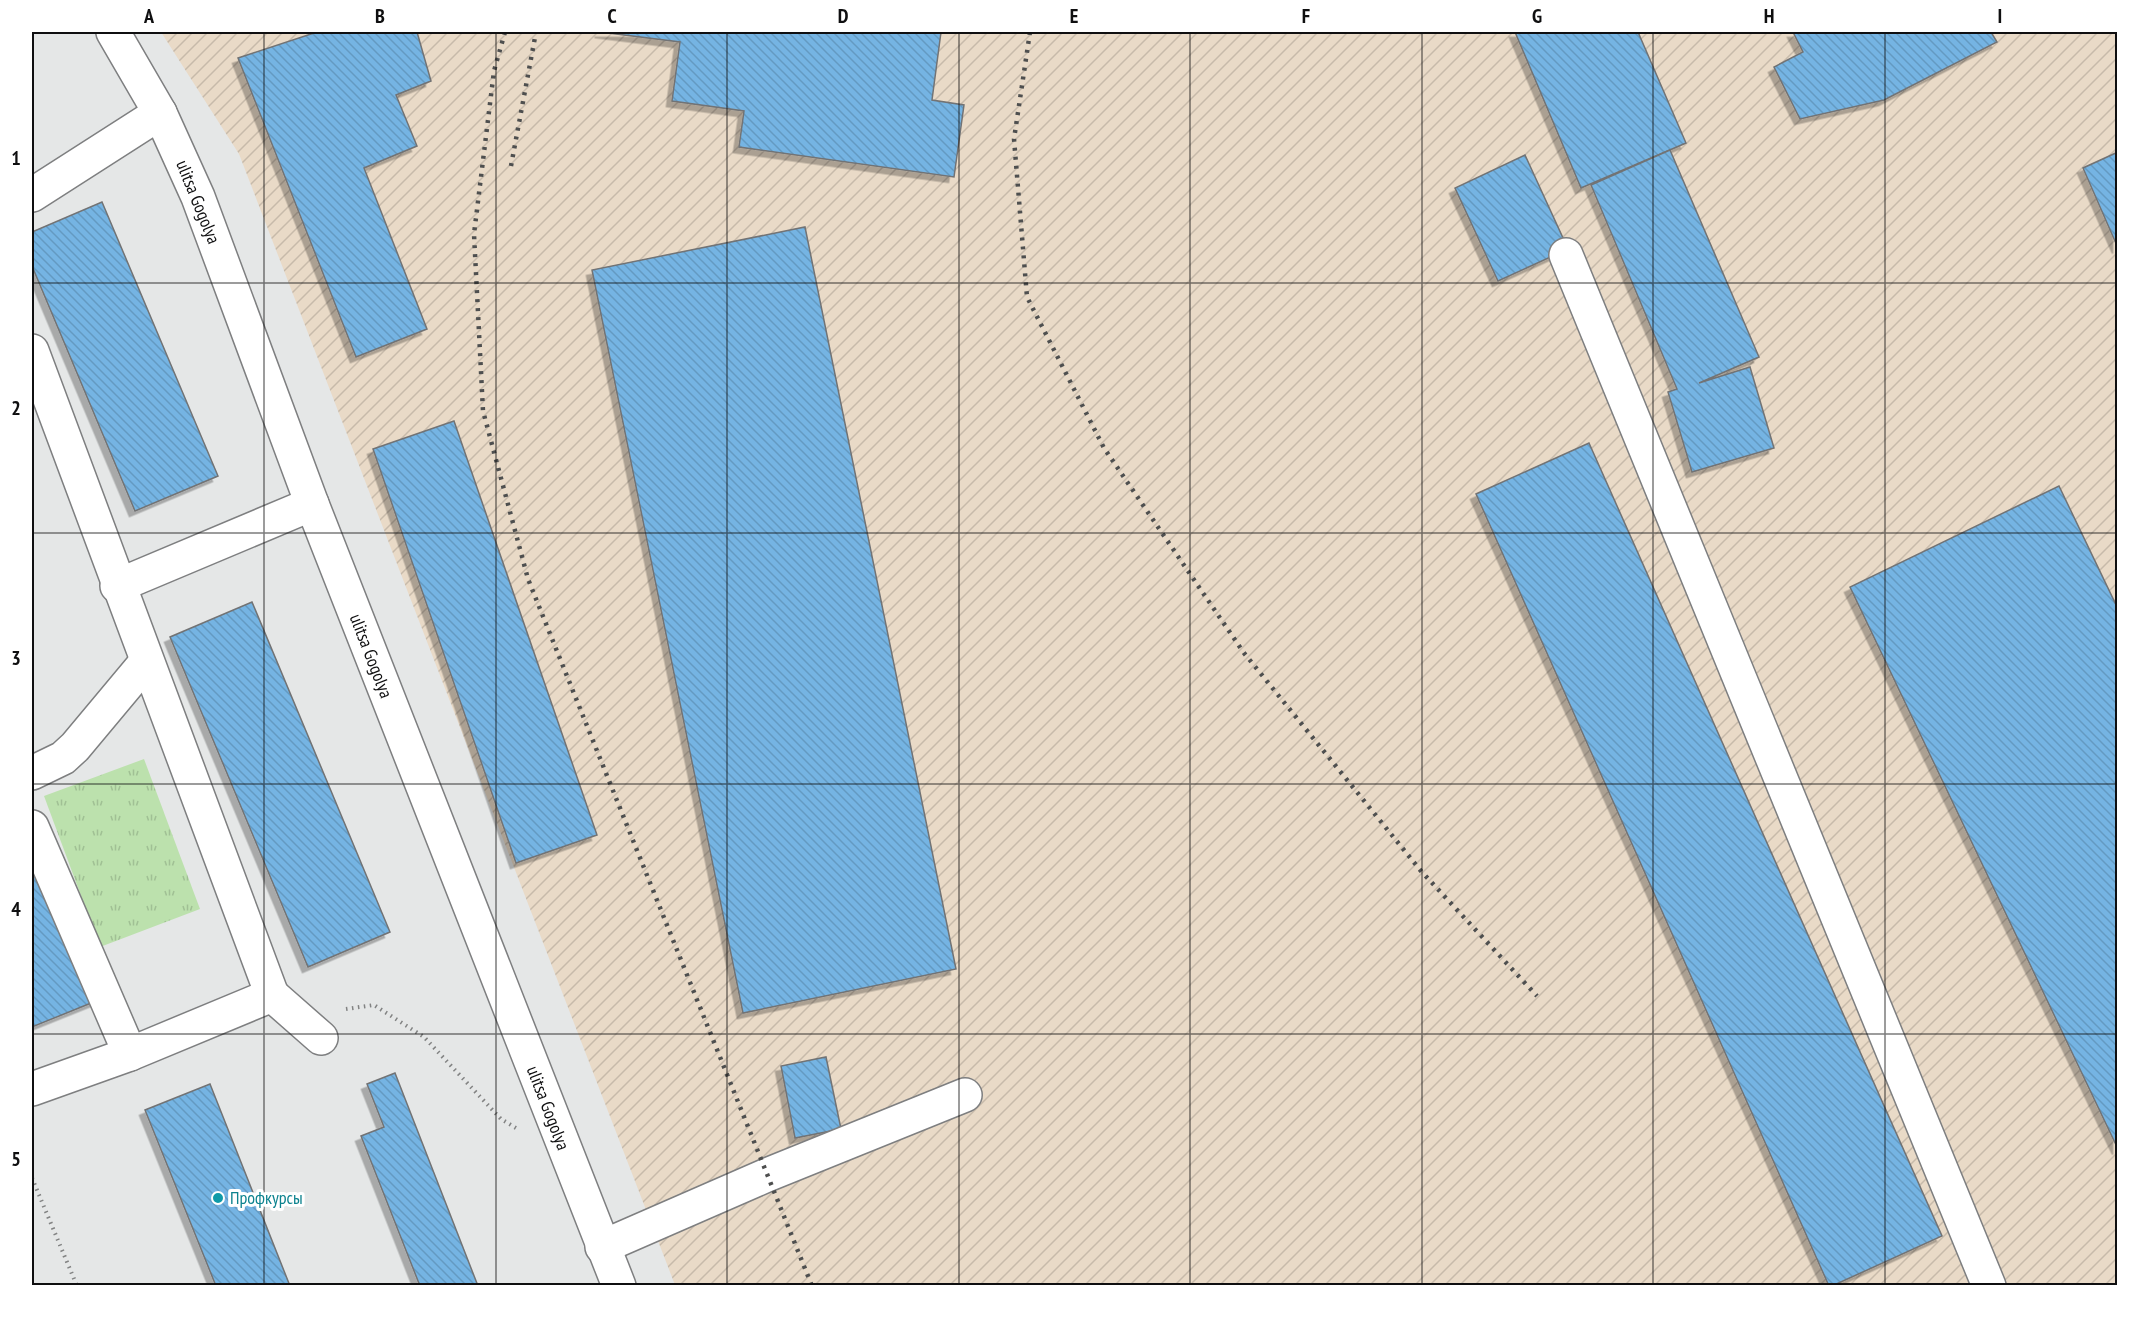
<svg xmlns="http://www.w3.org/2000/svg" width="2149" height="1317" font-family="'PT Sans Narrow',sans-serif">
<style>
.industrial{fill:url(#industrial-furrows)}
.park{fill:url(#park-tufts)}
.building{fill:url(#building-back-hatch);stroke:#727374;stroke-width:1.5;filter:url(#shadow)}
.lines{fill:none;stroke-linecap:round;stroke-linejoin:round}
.minor-casing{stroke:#7e7f80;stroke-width:36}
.major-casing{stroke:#7e7f80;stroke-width:36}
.path{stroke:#828383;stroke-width:4;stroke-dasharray:1.5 4.5;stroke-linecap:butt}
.minor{stroke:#fff;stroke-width:33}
.major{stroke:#fff;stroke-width:33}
.rail{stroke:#4e4f4f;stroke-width:4.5;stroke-dasharray:3 6;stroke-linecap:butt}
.grid{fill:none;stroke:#0f0f10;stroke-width:1.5;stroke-opacity:0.55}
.culture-dot{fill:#0f9aa8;stroke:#fff;stroke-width:2}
.labels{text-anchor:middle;stroke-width:6;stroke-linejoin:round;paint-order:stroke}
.street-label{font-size:18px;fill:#0f0f10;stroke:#fff}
.culture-label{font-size:18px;fill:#0d838f;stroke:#fff;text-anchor:start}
.neatline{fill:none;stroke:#0f0f10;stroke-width:2}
.grid-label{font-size:20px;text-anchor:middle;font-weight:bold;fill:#0f0f10}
</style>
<defs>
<pattern id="industrial-furrows" width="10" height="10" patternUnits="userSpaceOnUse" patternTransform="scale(1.5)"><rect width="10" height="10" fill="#e9dac7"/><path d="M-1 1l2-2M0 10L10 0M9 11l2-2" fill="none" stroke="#c7baaa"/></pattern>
<pattern id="park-tufts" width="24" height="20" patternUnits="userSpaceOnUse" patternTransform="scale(1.5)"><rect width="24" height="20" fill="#bce1ad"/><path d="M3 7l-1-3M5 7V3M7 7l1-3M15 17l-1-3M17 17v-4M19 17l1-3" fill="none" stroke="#a0c094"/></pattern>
<pattern id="building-back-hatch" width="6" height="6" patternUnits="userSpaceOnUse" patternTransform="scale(1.5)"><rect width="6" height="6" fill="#75b4e3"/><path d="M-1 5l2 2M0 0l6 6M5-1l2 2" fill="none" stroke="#649ac2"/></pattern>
<filter id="shadow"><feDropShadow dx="-5.5" dy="5.5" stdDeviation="0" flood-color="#0004"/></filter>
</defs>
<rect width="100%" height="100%" fill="#e5e7e7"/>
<path class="industrial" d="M161 32H2117V1285H675L239 154Z"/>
<path class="park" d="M144 759 200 909 100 947 44 796Z"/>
<g class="building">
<path d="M317 32H417L431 81 396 95 417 146 364 168 427 329 356 357 238 58Z"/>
<path d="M600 32H941L932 100 964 105 954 177 739 147 744 111 672 101 680 42Z"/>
<path d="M1515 32H1638L1686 143 1581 188Z"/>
<path d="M1793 32H1991L1997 42 1884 100 1800 119 1774 67 1803 52Z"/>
<path d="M1670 150 1759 357 1699 383 1750 367 1774 448 1692 472 1668 392 1677 389 1591 185Z"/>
<path d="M2118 152V248L2083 168Z"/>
<path d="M1525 155 1568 249 1498 281 1455 188Z"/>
<path d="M102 202 218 476 135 511 32 266V232Z"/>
<path d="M805 227 956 969 743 1013 592 270Z"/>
<path d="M454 421 597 835 516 863 373 449Z"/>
<path d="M1589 443 1942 1236 1832 1286H1829L1476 494Z"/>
<path d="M2059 486 2118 609V1149L1850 587Z"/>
<path d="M252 602 390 932 308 967 170 637Z"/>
<path d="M32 867 96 1001 32 1027Z"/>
<path d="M826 1057 841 1129 795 1138 781 1066Z"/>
<path d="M395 1073 478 1286H420L361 1136 384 1127 367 1084Z"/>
<path d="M210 1084 290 1286H216L145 1110Z"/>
</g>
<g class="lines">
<g class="minor-casing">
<g id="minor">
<path d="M32 195 160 113"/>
<path d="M1566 255 1989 1286"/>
<path d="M32 351 272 995"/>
<path d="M117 586 312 504"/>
<path d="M32 773 63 758 75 747 146 662"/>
<path d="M32 827 130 1054"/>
<path d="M32 1089 130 1054 272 995 321 1038"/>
<path d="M602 1247 767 1175 965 1095"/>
</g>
</g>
<g class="major-casing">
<path id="major" d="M113 32 160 113 198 197 312 504 619 1286"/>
</g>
<g class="path">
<path d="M346 1009 374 1005 424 1037 501 1119 516 1128"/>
<path d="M32 1178 77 1286"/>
</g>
<use href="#minor" class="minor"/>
<use href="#major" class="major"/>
<g class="rail">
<path d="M505 32 494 71 474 234 483 411 528 579 812 1286"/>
<path d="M1030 32 1014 139 1027 297 1104 448 1244 653 1421 871 1537 996"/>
<path d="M511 166 536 32"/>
</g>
</g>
<path class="grid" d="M264 32V1286M496 32V1286M727 32V1286M959 32V1286M1190 32V1286M1422 32V1286M1653 32V1286M1885 32V1286M32 283H2118M32 533H2118M32 784H2118M32 1034H2118"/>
<circle class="culture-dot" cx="218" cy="1198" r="6"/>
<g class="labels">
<g class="street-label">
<text transform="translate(198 202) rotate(68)" y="6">ulitsa Gogolya</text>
<text transform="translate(371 656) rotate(69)" y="6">ulitsa Gogolya</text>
<text transform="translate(548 1108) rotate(69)" y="6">ulitsa Gogolya</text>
</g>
<g class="culture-label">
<text x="230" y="1204">Профкурсы</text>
</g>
</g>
<rect width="2149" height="1317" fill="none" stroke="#ffffff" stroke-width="66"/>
<rect x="33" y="33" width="2083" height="1251" class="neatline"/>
<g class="grid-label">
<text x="149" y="23">A</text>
<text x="380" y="23">B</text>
<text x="612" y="23">C</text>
<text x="843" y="23">D</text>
<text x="1074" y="23">E</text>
<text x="1306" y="23">F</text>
<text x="1537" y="23">G</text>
<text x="1769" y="23">H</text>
<text x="2000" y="23">I</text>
<text x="16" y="165">1</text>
<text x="16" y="415">2</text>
<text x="16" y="665">3</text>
<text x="16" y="916">4</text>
<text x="16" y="1166">5</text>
</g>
</svg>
